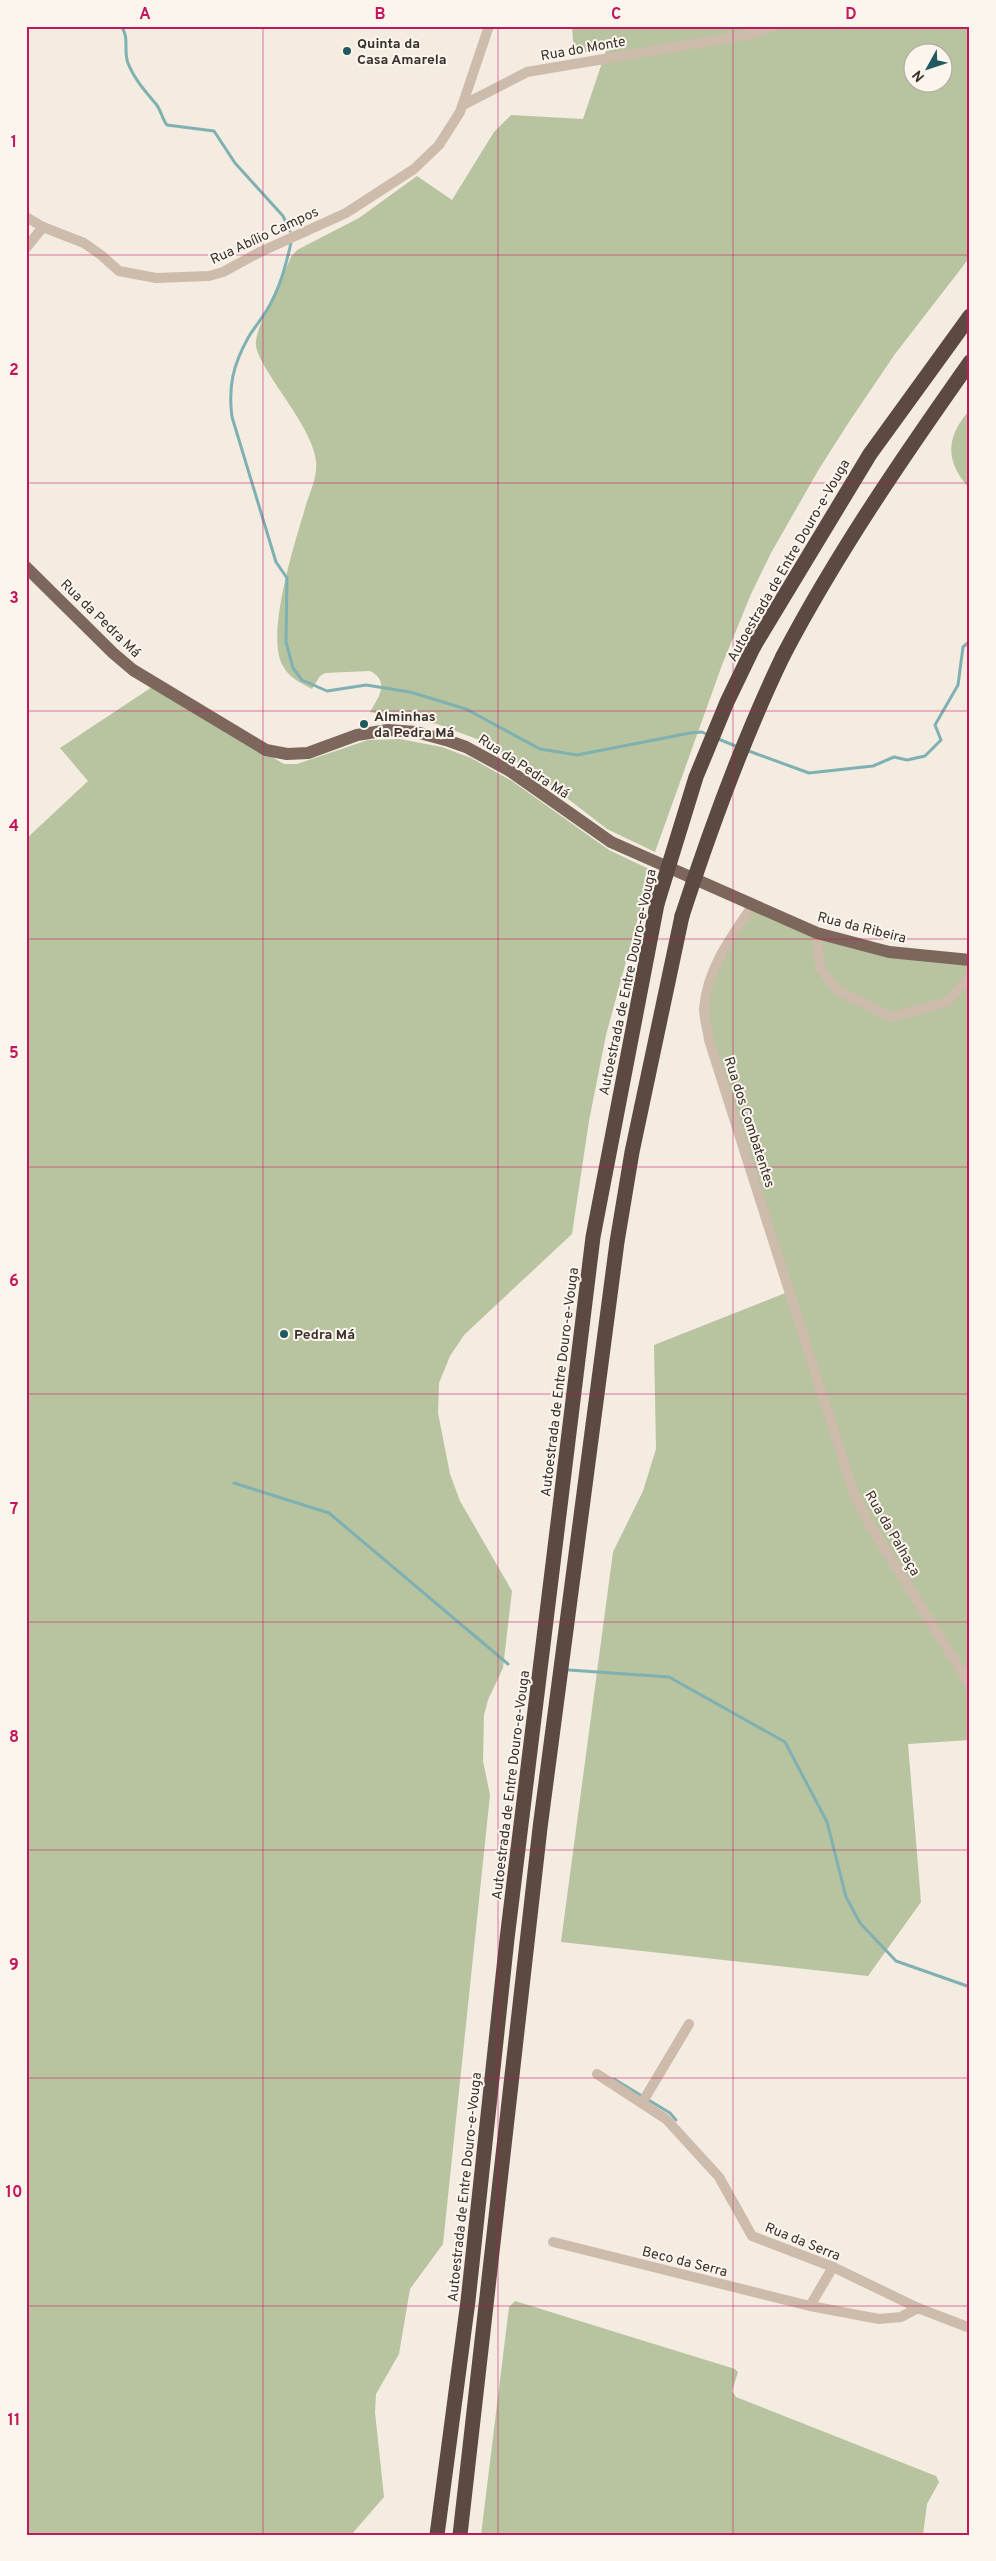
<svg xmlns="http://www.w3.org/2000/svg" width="996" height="2561" font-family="Overpass,sans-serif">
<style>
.green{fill:#b8c4a0;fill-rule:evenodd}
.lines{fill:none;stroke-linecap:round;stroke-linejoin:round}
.stream{stroke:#7fb0b2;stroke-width:3}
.minor{stroke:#cdbbac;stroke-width:10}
.major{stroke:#7d675c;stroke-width:12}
.highway{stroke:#5c4a42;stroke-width:15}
.highway-bridge{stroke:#5c4a42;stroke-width:15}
.grid{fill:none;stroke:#c2185b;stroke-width:1;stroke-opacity:0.55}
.poi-dot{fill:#1f5a5e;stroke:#fbf5ee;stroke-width:2}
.labels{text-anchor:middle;stroke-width:4;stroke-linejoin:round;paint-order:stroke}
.poi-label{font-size:14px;font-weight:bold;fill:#3b302b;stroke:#fbf5ee;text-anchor:start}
.street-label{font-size:14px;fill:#3b302b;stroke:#fbf5ee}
.neatline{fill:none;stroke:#c2185b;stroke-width:2}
.grid-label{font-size:16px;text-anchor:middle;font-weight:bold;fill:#c2185b}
</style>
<rect width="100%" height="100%" fill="#f4ebe1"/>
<g class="green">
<path d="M572 26H970V257L895 354 849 422 819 469 771 553 751 594 722 665 655 852 607 829 532 771 482 741 437 724 370 712C379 697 390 681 370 671L325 673 320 676 312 689C301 683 289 678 283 666 265 637 294 545 304 512 308 495 318 479 316 461 313 424 252 363 256 341 259 320 282 278 291 257L297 250 359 218 417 176 452 200 494 132 511 115 583 119 607 48 574 54ZM914 52H944V82H914Z"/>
<path d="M970 410V489C945 462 945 437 970 410Z"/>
<path d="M152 687 284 764H297L368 740 400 739 442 747 471 758 512 781 609 850 651 870 606 1035 589 1121 572 1234 464 1335 450 1356 439 1383 438 1413 450 1474 460 1501 512 1591 503 1668 488 1700 484 1715 483 1761 490 1795 443 2244 410 2289 399 2354 376 2394 375 2412 384 2497 351 2535H26V839L88 781 60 748Z"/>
<path d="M753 905 817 933 970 960V1740L908 1744 921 1902 868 1976 561 1942 613 1552 643 1491 656 1449 654 1345 793 1290 704 1011 710 979Z"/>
<path d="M515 2301 735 2369 738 2372 732 2391 736 2397 936 2476 939 2482 927 2504 923 2535H481L509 2307Z"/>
</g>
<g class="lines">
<g class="stream">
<path d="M121 26C130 38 123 50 128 63 134 79 146 92 156 104 161 110 162 119 167 125L214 131 235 163 283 216 290 231"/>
<path d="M291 243C286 264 281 284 271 303 265 315 255 326 248 338 233 365 228 387 232 417L276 562 287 578 286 642 293 668 302 680 327 691 366 685 410 692 466 709 540 749 577 755 690 733 702 732 708 735"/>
<path d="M716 738 738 747"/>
<path d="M746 750 809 773 873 766 894 757 907 760 925 756 941 740 935 725 958 685 963 647 970 641"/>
<path d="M234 1483 329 1513 508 1664"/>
<path d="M569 1670 669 1677 785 1742 827 1822 846 1897 860 1923 896 1961 970 1987"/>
<path d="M614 2079 670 2113 676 2120"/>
</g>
<g class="minor">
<path d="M463 105 527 72 752 34 773 26"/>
<path d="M26 217 43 227 84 243 101 255 119 271 156 278 209 276 223 272 260 252 346 213 414 169 439 145 460 112 489 26"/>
<path d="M26 248 43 227"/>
<path d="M753 905C731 937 707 969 704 1009 704 1019 708 1030 709 1040L854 1494 868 1522 970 1685"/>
<path d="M817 933 820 968 837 990 891 1017 947 1002 970 976"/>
<path d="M597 2074 666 2119 719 2177 752 2236 833 2267 918 2308 970 2328"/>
<path d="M642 2103 689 2024"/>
<path d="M553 2242 810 2306 879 2319 901 2317 918 2308"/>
<path d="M810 2306 833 2267"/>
</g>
<path class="major" d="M26 567 113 653 133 670 266 750 287 754 308 753 357 735 388 730 416 732 449 741 466 747 510 771 611 842 817 933 889 952 970 960"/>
<g class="highway">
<path d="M754 646 870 454 970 316"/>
<path d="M783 656C837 553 903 457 970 362"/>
<path d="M437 2535 468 2301 507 1939 593 1237 657 904"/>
<path d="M460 2535 540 1828 617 1242 632 1152 682 916"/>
</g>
<g class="highway-bridge">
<path d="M657 904 696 777 727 702 754 646"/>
<path d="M682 916C711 827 742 741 783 656"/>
</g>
</g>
<path class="grid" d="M263 26V2535M498 26V2535M733 26V2535M26 255H970M26 483H970M26 711H970M26 939H970M26 1167H970M26 1394H970M26 1622H970M26 1850H970M26 2078H970M26 2306H970"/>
<g class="poi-dot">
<circle cx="347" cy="51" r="5"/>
<circle cx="364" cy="724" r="5"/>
<circle cx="284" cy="1334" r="5"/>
</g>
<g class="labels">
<g class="poi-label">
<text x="357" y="48">Quinta da<tspan x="357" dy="16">Casa Amarela</tspan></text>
<text x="374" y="721">Alminhas<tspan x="374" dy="16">da Pedra Má</tspan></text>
<text x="294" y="1339">Pedra Má</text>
</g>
<g class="street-label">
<text transform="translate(583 48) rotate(-10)" y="5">Rua do Monte</text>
<text transform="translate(264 235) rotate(-25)" y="5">Rua Abílio Campos</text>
<text transform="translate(788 560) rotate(-60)" y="5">Autoestrada de Entre Douro-e-Vouga</text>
<text transform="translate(101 618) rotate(44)" y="5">Rua da Pedra Má</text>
<text transform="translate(524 766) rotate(33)" y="5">Rua da Pedra Má</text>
<text transform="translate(862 927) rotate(14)" y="5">Rua da Ribeira</text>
<text transform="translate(627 982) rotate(-78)" y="5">Autoestrada de Entre Douro-e-Vouga</text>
<text transform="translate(750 1122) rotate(72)" y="5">Rua dos Combatentes</text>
<text transform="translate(559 1382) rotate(-83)" y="5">Autoestrada de Entre Douro-e-Vouga</text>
<text transform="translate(893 1533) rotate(60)" y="5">Rua da Palhaça</text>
<text transform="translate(510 1785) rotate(-83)" y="5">Autoestrada de Entre Douro-e-Vouga</text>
<text transform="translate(464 2187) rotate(-84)" y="5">Autoestrada de Entre Douro-e-Vouga</text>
<text transform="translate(803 2241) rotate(22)" y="5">Rua da Serra</text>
<text transform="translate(685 2261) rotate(14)" y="5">Beco da Serra</text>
</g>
</g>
<rect width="996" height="2561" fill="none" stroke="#fbf5ee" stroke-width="55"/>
<g transform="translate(928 68) rotate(230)"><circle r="24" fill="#fbf5ee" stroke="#aea6a0"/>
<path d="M0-4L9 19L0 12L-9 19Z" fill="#1f5a5e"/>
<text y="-8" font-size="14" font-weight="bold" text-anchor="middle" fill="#3b302b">N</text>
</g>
<rect x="28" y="28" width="940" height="2506" class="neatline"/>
<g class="grid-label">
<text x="145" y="19">A</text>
<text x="380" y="19">B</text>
<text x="616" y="19">C</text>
<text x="851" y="19">D</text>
<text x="14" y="147">1</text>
<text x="14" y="375">2</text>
<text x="14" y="603">3</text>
<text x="14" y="831">4</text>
<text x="14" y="1058">5</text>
<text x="14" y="1286">6</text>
<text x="14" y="1514">7</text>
<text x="14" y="1742">8</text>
<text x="14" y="1970">9</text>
<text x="14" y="2197">10</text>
<text x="14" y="2425">11</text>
</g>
</svg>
